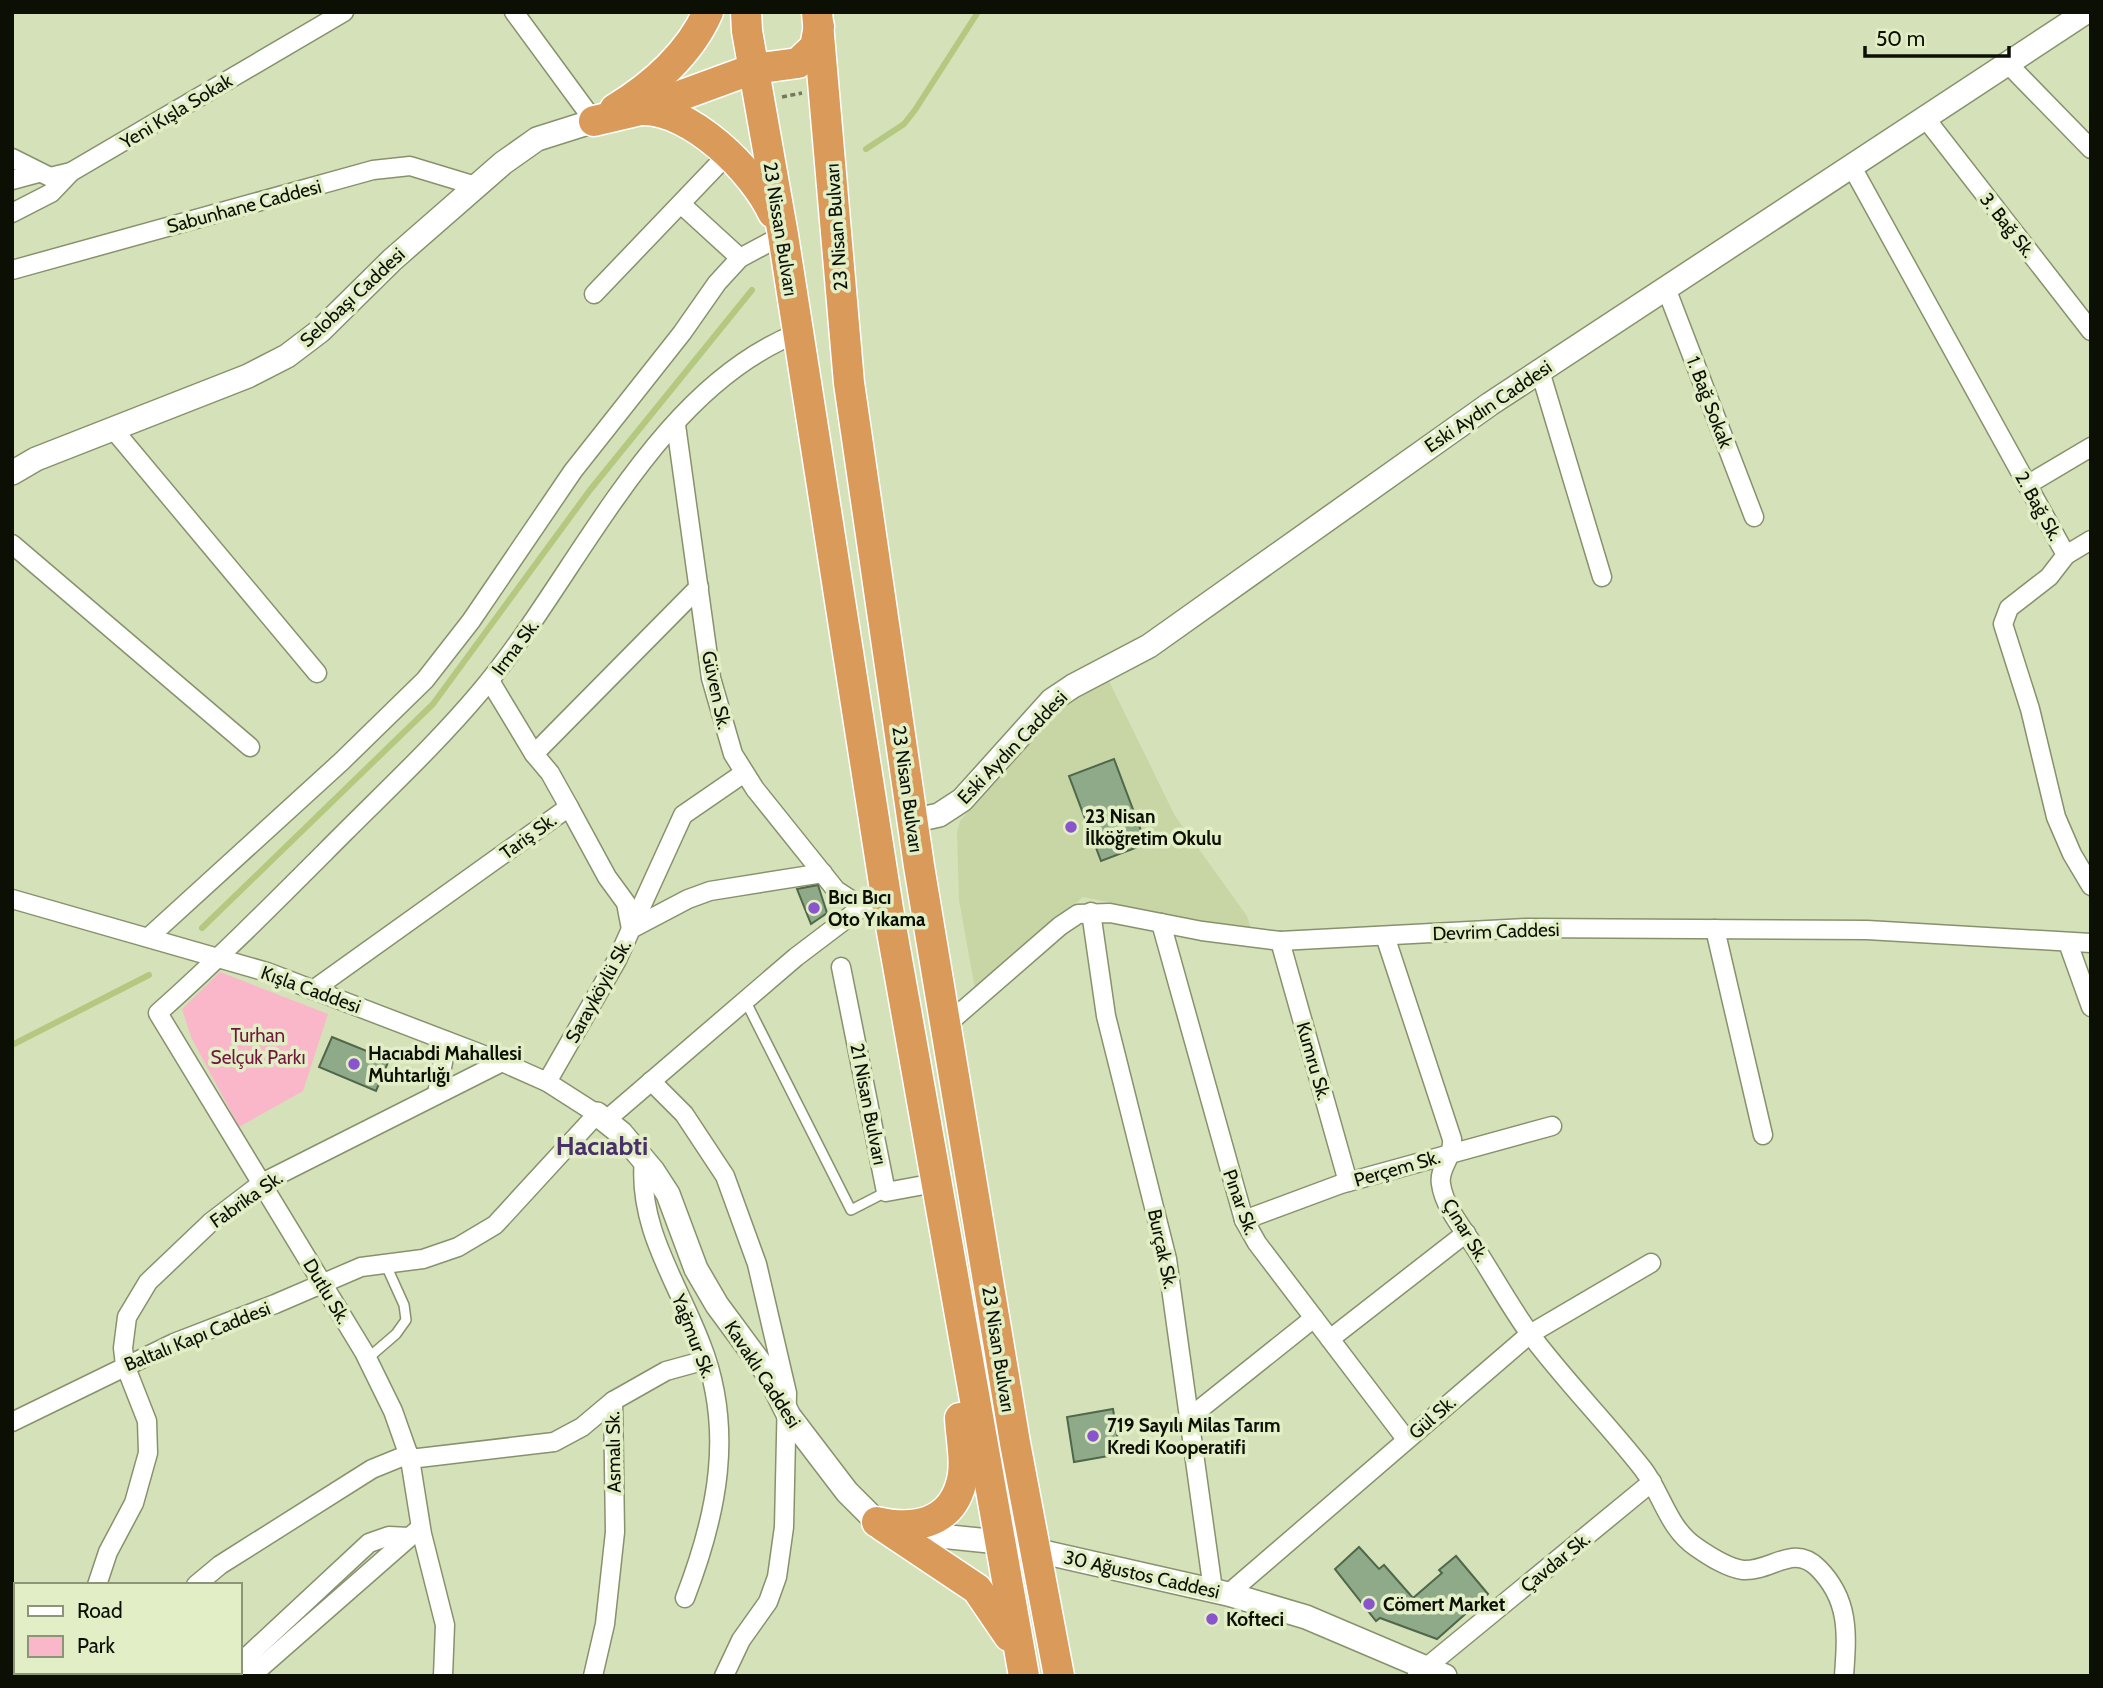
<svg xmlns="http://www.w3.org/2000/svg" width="2103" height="1688" font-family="Cabin,sans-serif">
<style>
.built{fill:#c8d6a6}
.green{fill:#fab7c9}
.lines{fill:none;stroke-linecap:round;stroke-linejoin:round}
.stream{stroke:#b5c880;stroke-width:6}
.building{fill:#8eaa89;stroke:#4f684a;stroke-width:2}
.service-casing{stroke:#87926c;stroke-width:12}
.minor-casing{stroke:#87926c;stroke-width:21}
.tertiary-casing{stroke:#87926c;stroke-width:26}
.trunk-casing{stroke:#fff;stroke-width:33}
.path{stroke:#72795e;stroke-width:3.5;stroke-dasharray:5 3.5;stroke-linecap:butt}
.service{stroke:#fff;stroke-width:9}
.minor{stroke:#fff;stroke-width:18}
.tertiary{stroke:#fff;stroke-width:23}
.trunk{stroke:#da9a5a;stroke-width:30}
.poi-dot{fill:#8954cc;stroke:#e2eec5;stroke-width:2.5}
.labels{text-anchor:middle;stroke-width:7;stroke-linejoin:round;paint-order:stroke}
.street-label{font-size:19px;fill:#0c0f03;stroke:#e2eec5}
.poi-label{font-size:19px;font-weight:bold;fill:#0c0f03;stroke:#e2eec5;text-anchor:start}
.park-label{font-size:19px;fill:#71163c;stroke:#e2eec5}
.district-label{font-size:26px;font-weight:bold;fill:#49306b;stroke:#e2eec5}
</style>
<rect width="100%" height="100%" fill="#d5e1b8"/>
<path class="built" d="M1107 677 1175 816 1247 916 1252 932 1083 897 975 989 959 900 957 833 960 821 1067 702Z"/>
<path class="green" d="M220 972 328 1014 303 1091 239 1127 191 1037 182 1009Z"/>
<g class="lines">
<g class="stream">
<path d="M866 149 904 124 915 110 978 12"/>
<path d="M202 928 433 704 590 490 752 290"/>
<path d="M12 1045 149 975"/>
</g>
</g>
<g class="building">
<path d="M1114 759 1146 844 1101 861 1069 776Z"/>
<path d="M818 885 827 913 811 924 797 889Z"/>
<path d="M332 1037 389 1060 376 1091 319 1067Z"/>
<path d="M1113 1409 1120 1454 1074 1462 1067 1417Z"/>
<path d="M1359 1547 1379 1569 1384 1565 1413 1598 1442 1573 1439 1570 1456 1556 1488 1594 1437 1639 1380 1618 1376 1621 1335 1569Z"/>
</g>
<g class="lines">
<g class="service-casing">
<g id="service">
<path d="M745 1000 851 1210 886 1192"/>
<path d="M367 1359 396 1334 406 1320 404 1305 385 1263"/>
</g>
</g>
<g class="minor-casing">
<g id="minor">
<path d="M514 12 594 121"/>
<path d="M2008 64 2091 149"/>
<path d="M1926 119 2091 331"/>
<path d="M12 158 50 177 71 172"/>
<path d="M1852 167 2066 555 2049 577 2009 608 2003 624 2030 709 2056 817 2072 854 2091 886"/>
<path d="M12 180 38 173"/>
<path d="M681 204 740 258"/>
<path d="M12 213 51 193 71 172 344 12"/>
<path d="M12 270 373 170 410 166 476 186"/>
<path d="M1666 288 1754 517"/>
<path d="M594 294 727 155"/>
<path d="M1540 371 1602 577"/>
<path d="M676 425 711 678 733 754 755 789 836 890 862 907"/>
<path d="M113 429 317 673"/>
<path d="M2027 485 2091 447"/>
<path d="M12 544 250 747"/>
<path d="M2066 555 2091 540"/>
<path d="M490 681 534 754"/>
<path d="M569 807 607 877 626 903 631 929"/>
<path d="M12 899 267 972 502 1062 547 1082 597 1114 495 1225 458 1247 423 1259 361 1267 275 1304 174 1343 12 1422"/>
<path d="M1091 912 1106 1016 1167 1259 1213 1590"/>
<path d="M1161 923 1244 1220 1257 1243 1406 1439"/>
<path d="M631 929 683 815 744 773"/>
<path d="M1715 929 1763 1135"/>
<path d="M1385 936 1452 1139C1454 1157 1438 1168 1441 1184 1444 1207 1464 1230 1476 1249 1494 1277 1511 1308 1530 1334 1565 1381 1607 1423 1643 1469 1662 1494 1668 1528 1696 1547 1709 1556 1727 1568 1743 1570 1771 1572 1793 1543 1818 1568 1850 1600 1847 1634 1844 1676"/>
<path d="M149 937 342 761 425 680 471 621 573 471 682 333 717 283 740 258 783 235"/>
<path d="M1280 941 1348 1182"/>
<path d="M2068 943 2091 1007"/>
<path d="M841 967 886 1192 935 1183"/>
<path d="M313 990 569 807 550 773 534 754 699 587"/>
<path d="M945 1026 1060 926 1078 914 1110 913 1202 931 1280 941 1526 928 1867 930 2091 943"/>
<path d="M651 1081 684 1114 725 1176 757 1264 787 1393 784 1527 777 1577 768 1602 741 1640 724 1676"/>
<path d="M547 1082 617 960 631 929 688 899 710 891 823 873"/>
<path d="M437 1094 447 1041"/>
<path d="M605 1121 796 957 862 907 871 909"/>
<path d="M644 1159C637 1227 678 1283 701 1344 735 1430 717 1515 685 1598"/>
<path d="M1244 1220 1341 1184 1552 1126"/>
<path d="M1330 1339 1466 1233"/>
<path d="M613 1401 666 1371 706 1360"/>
<path d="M1190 1417 1314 1318"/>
<path d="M410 1459 554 1442 582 1427 613 1401 615 1532 605 1624 593 1676"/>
<path d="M97 1585 108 1552 134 1503 148 1453 147 1421 125 1365 123 1348 127 1317 148 1282 211 1222 262 1183 502 1062"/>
<path d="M196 1585 220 1565 372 1469 409 1454"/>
<path d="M1228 1594 1530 1334 1651 1263"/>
<path d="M240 1663 369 1543 389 1536 409 1537"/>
<path d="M1417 1675 1652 1482"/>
<path d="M60 1676 62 1672"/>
<path d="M113 1676 116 1672"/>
<path d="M226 1676 230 1672"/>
<path d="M251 1676 420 1528"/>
<path d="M443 1676 445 1625 422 1534 410 1459 393 1411 364 1352 158 1013C223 955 283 894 344 833 390 787 438 742 480 692 576 579 653 389 798 333"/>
</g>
</g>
<g class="tertiary-casing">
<g id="tertiary">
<path d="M12 473 36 459 248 376 287 356 320 331 392 260 503 163 537 139 594 121"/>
<path d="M912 821 939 815 962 800 1052 700 1073 686 1149 646 1490 404 2086 12"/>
<path d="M597 1114 621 1133 653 1171 668 1194 696 1269 717 1305 768 1374 789 1416 847 1492 877 1522 901 1532 999 1542 1228 1594 1306 1617 1445 1676"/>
</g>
</g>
<g class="trunk-casing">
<g id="trunk">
<path d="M746 12 747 31 783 235 888 909 1024 1676"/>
<path d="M817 12 849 383 919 866 1015 1443 1059 1676"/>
<path d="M615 109C653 86 690 53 708 12"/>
<path d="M642 110C691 109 753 170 773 213"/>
<path d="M594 121 641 110 753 69 798 63 815 47 819 26"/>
<path d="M877 1522C912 1530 950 1525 961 1484 967 1464 961 1439 960 1418"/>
<path d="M883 1526 977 1589 1009 1636"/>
</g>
</g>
<path class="path" d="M782 97 802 93"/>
<use href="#service" class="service"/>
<use href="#minor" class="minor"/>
<use href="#tertiary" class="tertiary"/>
<use href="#trunk" class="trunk"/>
</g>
<g class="poi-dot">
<circle cx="1071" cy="827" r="7"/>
<circle cx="814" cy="908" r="7"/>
<circle cx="354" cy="1064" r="7"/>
<circle cx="1093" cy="1436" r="7"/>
<circle cx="1369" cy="1604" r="7"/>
<circle cx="1212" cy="1619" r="7"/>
</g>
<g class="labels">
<g class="street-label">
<text transform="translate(176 111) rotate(-31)" y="7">Yeni Kışla Sokak</text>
<text transform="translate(244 206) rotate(-15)" y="7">Sabunhane Caddesi</text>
<text transform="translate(2008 225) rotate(52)" y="7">3. Bağ Sk.</text>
<text transform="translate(836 227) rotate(-94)" y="7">23 Nisan Bulvarı</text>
<text transform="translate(781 229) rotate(81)" y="7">23 Nissan Bulvarı</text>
<text transform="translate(352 297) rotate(-43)" y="7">Selobaşı Caddesi</text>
<text transform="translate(1710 402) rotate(69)" y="7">1. Bağ Sokak</text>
<text transform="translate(1488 406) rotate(-34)" y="7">Eski Aydın Caddesi</text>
<text transform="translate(2039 506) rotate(61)" y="7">2. Bağ Sk.</text>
<text transform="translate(515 647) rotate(-53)" y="7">Irma Sk.</text>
<text transform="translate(717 690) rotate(78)" y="7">Güven Sk.</text>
<text transform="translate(1012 747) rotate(-46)" y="7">Eski Aydın Caddesi</text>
<text transform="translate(908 789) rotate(82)" y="7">23 Nisan Bulvarı</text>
<text transform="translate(528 836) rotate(-36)" y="7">Tariş Sk.</text>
<text transform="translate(1496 931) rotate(-2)" y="7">Devrim Caddesi</text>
<text transform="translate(311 989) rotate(20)" y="7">Kışla Caddesi</text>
<text transform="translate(598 991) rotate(-61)" y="7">Sarayköylü Sk.</text>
<text transform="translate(1314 1061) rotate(74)" y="7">Kumru Sk.</text>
<text transform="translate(869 1104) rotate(79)" y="7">21 Nisan Bulvarı</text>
<text transform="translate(1397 1168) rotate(-16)" y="7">Perçem Sk.</text>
<text transform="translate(246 1199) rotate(-35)" y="7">Fabrika Sk.</text>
<text transform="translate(1241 1202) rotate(70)" y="7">Pınar Sk.</text>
<text transform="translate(1466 1230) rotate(59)" y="7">Çınar Sk.</text>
<text transform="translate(1163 1249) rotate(78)" y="7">Burçak Sk.</text>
<text transform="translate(327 1291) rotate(59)" y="7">Dutlu Sk.</text>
<text transform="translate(197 1336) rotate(-22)" y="7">Baltalı Kapı Caddesi</text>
<text transform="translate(694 1336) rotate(69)" y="7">Yağmur Sk.</text>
<text transform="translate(999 1349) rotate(81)" y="7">23 Nisan Bulvarı</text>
<text transform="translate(763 1374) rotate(57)" y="7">Kavaklı Caddesi</text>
<text transform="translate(1432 1417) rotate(-41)" y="7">Gül Sk.</text>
<text transform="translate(613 1452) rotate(-91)" y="7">Asmalı Sk.</text>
<text transform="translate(1555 1562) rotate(-39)" y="7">Çavdar Sk.</text>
<text transform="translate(1142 1574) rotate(13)" y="7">30 Ağustos Caddesi</text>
</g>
<g class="poi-label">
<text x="1085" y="823">23 Nisan<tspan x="1085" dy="22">İlköğretim Okulu</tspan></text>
<text x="828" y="904">Bıcı Bıcı<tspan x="828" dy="22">Oto Yıkama</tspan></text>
<text x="368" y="1060">Hacıabdi Mahallesi<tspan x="368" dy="22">Muhtarlığı</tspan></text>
<text x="1107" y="1432">719 Sayılı Milas Tarım<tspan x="1107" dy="22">Kredi Kooperatifi</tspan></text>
<text x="1383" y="1611">Cömert Market</text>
<text x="1226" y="1626">Kofteci</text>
</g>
<g class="park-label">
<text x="258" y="1042">Turhan<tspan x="258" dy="22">Selçuk Parkı</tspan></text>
</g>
<g class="district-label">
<text x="602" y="1155">Hacıabti</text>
</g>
</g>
<rect width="2103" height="1688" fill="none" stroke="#0c0f03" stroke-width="28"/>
<rect x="14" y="1583" width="228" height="91" fill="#e2eec5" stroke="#8c9577" stroke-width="2"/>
<rect x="28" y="1606" width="35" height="10" fill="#ffffff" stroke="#8c9577" stroke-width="2"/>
<text x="77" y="1618" font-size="21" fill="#0c0f03">Road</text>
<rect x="28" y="1636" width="35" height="21" fill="#fab7c9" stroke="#8c9577" stroke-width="2"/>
<text x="77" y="1653" font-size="21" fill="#0c0f03">Park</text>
<path d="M1865 46v10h144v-10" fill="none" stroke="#0c0f03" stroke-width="3.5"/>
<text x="1876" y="46" font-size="21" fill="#0c0f03" stroke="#e2eec5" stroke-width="5" paint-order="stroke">50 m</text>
</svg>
